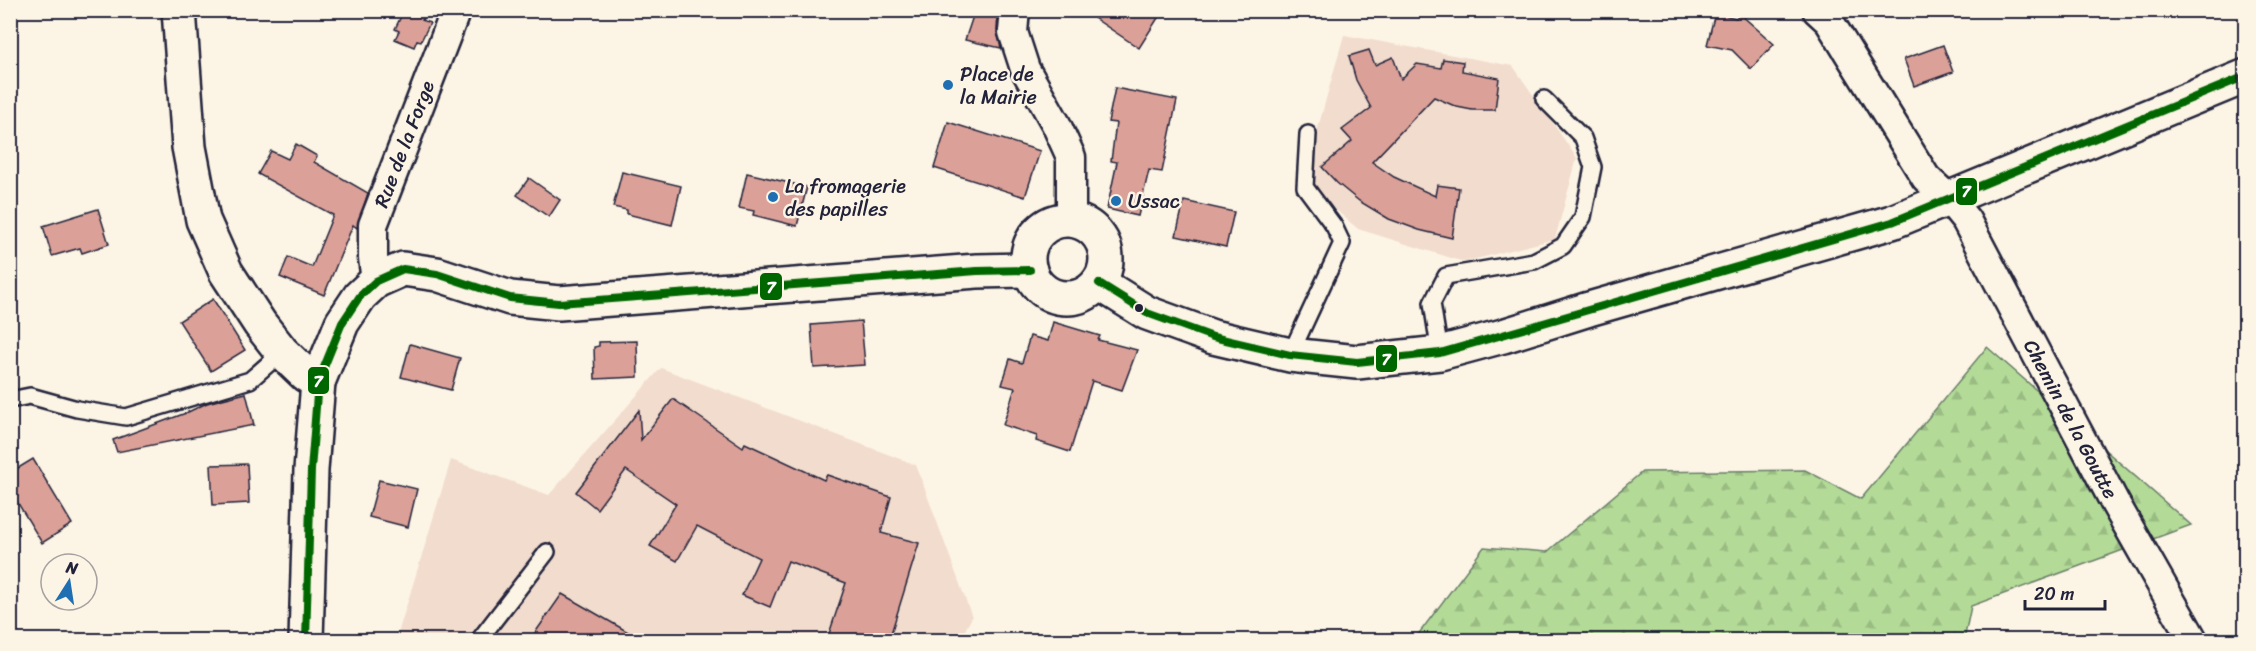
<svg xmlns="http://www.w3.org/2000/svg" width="2256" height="651" font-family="Sriracha,sans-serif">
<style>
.built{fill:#f2dcce}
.forest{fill:url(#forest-firs);stroke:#6a7e69;stroke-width:1.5}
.building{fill:#dba198;stroke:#22223b;stroke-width:1.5}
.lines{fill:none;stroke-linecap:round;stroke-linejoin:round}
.lane-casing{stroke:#22223b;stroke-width:20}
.street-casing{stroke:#22223b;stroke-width:33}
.secondary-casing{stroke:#22223b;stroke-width:38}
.lane{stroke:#fcf5e5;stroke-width:15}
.street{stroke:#fcf5e5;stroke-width:28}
.secondary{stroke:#fcf5e5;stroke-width:33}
.bus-1-casing{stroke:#fcf5e5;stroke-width:12}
.bus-1{stroke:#060;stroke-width:8}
.poi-dot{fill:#1f6fb2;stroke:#fcf5e5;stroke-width:2}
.bus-dot{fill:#22223b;stroke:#fcf5e5;stroke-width:2}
.labels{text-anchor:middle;stroke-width:5;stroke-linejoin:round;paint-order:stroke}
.poi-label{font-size:20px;fill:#22223b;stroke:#fcf5e5;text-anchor:start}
.street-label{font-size:20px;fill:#22223b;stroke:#fcf5e5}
.line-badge{stroke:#fcf5e5;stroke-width:2}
.badge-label{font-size:16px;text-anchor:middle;font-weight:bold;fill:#fff}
</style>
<defs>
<pattern id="forest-firs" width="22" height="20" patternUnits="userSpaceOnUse" patternTransform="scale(1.5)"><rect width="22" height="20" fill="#b3db97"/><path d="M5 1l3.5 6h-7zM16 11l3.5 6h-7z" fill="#9abc83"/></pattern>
</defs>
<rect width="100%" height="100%" fill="#fcf5e5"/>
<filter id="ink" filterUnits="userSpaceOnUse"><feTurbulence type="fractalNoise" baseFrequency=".0167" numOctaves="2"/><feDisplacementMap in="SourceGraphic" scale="12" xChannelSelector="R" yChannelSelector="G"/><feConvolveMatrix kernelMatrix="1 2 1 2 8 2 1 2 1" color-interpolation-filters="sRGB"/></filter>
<g filter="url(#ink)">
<g class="built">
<path d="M1344 35 1513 66 1577 158 1555 239 1464 262 1358 229 1315 192 1314 142Z"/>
<path d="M661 368 916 465 972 617 960 640H396L451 460 549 495Z"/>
</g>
<path class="forest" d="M1987 347 2191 525 1971 606 1964 640H1414L1484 547 1547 552 1642 472 1805 470 1861 499Z"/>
<g class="building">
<path d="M404 10H427L422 20 430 23 421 41 417 40 414 47 395 39 399 31 395 29Z"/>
<path d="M981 10H998L997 31 1001 48 965 40 973 16 980 17Z"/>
<path d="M1082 10H1163L1139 48Z"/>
<path d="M1715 13 1736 18 1740 14 1774 44 1751 69 1732 50 1707 45Z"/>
<path d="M1943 45 1953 72 1914 86 1904 59Z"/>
<path d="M1369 50 1375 65 1393 57 1401 79 1417 64 1441 68 1443 59 1463 62 1462 71 1499 78 1495 110H1472L1457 107 1434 97 1372 162 1394 177 1435 196 1437 185 1459 188 1452 238 1419 230 1389 219 1359 201 1337 183 1322 167 1352 141 1342 130 1371 108 1356 80 1349 56Z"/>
<path d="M1115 88 1177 100 1162 172 1149 170 1138 216 1107 209 1117 162 1111 161 1116 123 1108 122Z"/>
<path d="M948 122 1040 151 1025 197 934 168Z"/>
<path d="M296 144 317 156 314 162 368 193 357 228 353 225 324 295 280 277 288 257 312 267 333 215 258 174 271 151 288 159Z"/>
<path d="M622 172 681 186 672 225 627 214V210L613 207Z"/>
<path d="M747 173 807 187 797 226 753 215 754 211 739 208Z"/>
<path d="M529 178 560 200 549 217 517 195Z"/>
<path d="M1184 201 1234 212 1226 247 1176 236Z"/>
<path d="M98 209 109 244 82 253 80 248 52 256 43 226Z"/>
<path d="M213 299 245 350 211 371 179 321Z"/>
<path d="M861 321 865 365 814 368 811 325Z"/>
<path d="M1053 322 1100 336 1098 340 1137 350 1122 390 1092 381 1070 452 1036 441 1037 436 1003 425 1015 388 1002 385 1010 359 1022 363 1030 336 1048 341Z"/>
<path d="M637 341 638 377 595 379 594 347 599 346V342Z"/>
<path d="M410 344 460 358 451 390 401 377Z"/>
<path d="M246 393 254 425 117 452 113 440 186 413 207 403Z"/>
<path d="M673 399 743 447 745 443 824 480 827 475 891 497 881 533 919 543 889 640H827L846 583 788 561 770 607 742 595 759 558 697 526 677 561 650 546 676 504 626 470 597 509 576 492 639 410 641 440Z"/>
<path d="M33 459 72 524 42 543 10 490V473Z"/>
<path d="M247 464 249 503 213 505 211 465Z"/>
<path d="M379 480 417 489 408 527 369 517Z"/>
<path d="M562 594 642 640H530Z"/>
</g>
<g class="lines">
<g class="lane-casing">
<g id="lane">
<path d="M1440 353 1432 303 1446 276 1534 261 1563 246 1583 217 1593 167 1583 138 1544 99"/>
<path d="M1290 355 1342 243 1334 226 1305 187 1308 134"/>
<path d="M10 400 30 396 77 409 126 417 250 380 282 352"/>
<path d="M479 640 547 552"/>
</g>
</g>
<g class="street-casing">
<g id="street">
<path d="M1015 10 1013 32 1025 69 1056 124 1071 157V219"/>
<path d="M1817 10 1829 21 1926 178 1948 198 1966 220 2115 503 2193 640"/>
<path d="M376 281 373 258V225L456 10"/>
</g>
</g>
<g class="secondary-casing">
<g id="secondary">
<path d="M179 10 189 147 203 220 226 272 260 324 282 352 306 375 318 382"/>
<circle cx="1067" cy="259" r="39"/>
<path d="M1099 283 1147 313 1213 337 1290 355 1357 362 1440 353 1503 336 1589 309 1892 222 2246 76"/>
<path d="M306 640 311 470 318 382 342 323 360 296 376 281 403 269 437 274 510 298 559 303 977 271 1030 270"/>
</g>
</g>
<use href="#lane" class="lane"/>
<use href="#street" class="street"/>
<use href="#secondary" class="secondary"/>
<g class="bus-1-casing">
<g id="bus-1">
<path d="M1099 283 1147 313 1213 337 1290 355 1357 362 1440 353 1892 222 2246 76"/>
<path d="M306 640 311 470 318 382 342 323 360 296 376 281 403 269 437 274 510 298 559 303 977 271 1030 270"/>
</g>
</g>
<use href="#bus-1" class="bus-1"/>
</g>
</g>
<g class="poi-dot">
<circle cx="948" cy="85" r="6"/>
<circle cx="773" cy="197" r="6"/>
<circle cx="1116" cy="201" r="6"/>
</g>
<circle class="bus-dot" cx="1139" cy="308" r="5"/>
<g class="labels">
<g class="poi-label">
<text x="960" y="81">Place de<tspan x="960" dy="23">la Mairie</tspan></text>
<text x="785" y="193">La fromagerie<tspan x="785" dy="23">des papilles</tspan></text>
<text x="1128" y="208">Ussac</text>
</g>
<g class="street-label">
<text transform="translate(404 144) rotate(-69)" y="7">Rue de la Forge</text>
<text transform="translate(2071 419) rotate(62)" y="7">Chemin de la Goutte</text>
</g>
</g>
<g class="line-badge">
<rect x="1955" y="177" width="23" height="29" rx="6" fill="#060"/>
<rect x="759" y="272" width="24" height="29" rx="6" fill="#060"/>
<rect x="1375" y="344" width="23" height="29" rx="6" fill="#060"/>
<rect x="307" y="366" width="23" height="29" rx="6" fill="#060"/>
</g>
<g class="badge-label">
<text x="1966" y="197">7</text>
<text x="771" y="293">7</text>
<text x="1386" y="365">7</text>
<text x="318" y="387">7</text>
</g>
<rect width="2256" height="651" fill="none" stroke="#fcf5e5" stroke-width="36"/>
<rect x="18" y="18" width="2220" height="615" fill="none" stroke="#22223b" stroke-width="2" filter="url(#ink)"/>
<g transform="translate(69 582) rotate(12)"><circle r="28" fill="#fcf5e5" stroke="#a5a1a1" stroke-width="1.5"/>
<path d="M0-4.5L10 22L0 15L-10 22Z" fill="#1f6fb2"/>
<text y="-9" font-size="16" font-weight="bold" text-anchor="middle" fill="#22223b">N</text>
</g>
<path d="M2025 600v9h80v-9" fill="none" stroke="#22223b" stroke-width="3"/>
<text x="2034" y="600" font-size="18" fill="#22223b" stroke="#fcf5e5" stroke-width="4.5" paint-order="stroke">20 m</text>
</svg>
